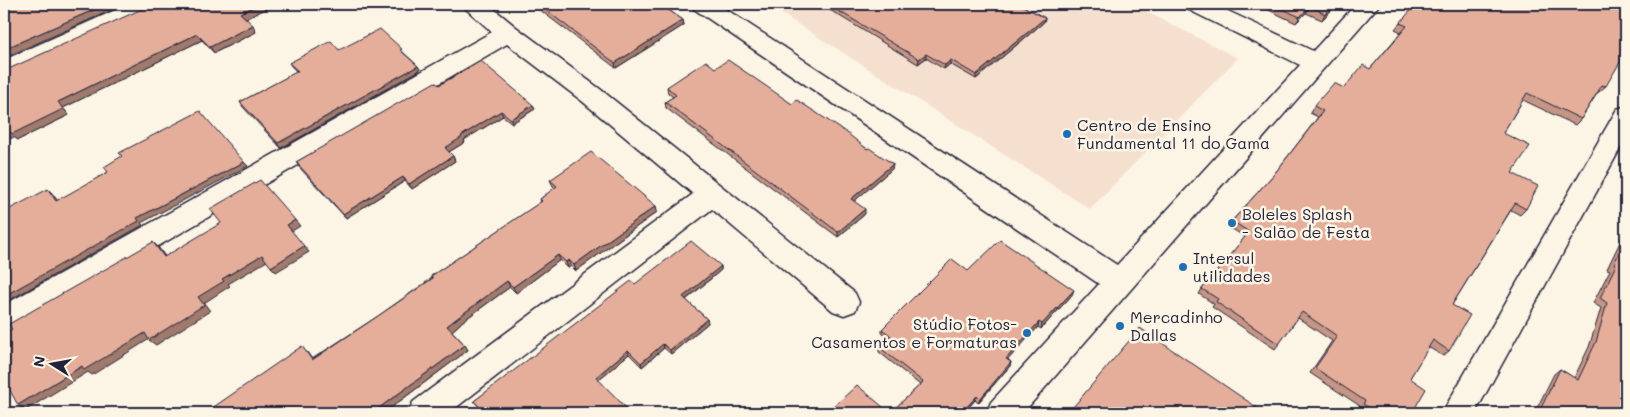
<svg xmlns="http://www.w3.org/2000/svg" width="1630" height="417" font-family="Mali,sans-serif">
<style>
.built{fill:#f5e0cf}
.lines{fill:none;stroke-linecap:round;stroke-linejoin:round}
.minor-casing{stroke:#22223b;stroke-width:3}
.minor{fill:#fcf5e5;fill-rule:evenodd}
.wall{fill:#c59685;stroke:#22223b}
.shaded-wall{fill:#a07a6c;stroke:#22223b}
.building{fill:#e5ae9b;stroke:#22223b}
.poi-dot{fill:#1f6fb2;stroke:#fcf5e5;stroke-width:2}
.labels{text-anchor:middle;stroke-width:5;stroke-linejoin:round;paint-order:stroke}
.poi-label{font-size:16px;fill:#22223b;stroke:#fcf5e5;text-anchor:start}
</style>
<rect width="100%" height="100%" fill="#fcf5e5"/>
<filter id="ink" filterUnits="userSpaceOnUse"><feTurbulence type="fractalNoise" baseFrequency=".02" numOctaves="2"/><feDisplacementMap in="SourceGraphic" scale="10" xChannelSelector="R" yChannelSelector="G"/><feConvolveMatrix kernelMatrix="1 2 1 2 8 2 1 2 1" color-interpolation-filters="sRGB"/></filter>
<g filter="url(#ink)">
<path class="built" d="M766 4H1131L1238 58 1090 209Z"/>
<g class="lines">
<g class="minor-casing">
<g id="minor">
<path d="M129 4H159L156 9 4 78V60Z"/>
<path d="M463 4H488L516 27 600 89 855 293 859 302 855 311 844 315 833 311 712 209 449 413H408L413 402 693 194 582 101 507 44 15 329 4 333V305L492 32 466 9Z"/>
<path d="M691 4H718L1117 265 1300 65 1187 9 1184 4H1213L1313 51 1356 4H1380L1023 413H986L991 402 1099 284 694 9Z"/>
<path d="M1626 106V138L1475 413H1442L1617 109Z"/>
</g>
</g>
<use href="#minor" class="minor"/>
</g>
<g class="wall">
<path d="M276 4 245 19 256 32 214 53 202 40 63 108 69 115 18 140 14 137 4 71Z"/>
<path d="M532 4H660L683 20 684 25 616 68Z"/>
<path d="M820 4H1019L1045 18 1044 22 976 79 950 64 944 69 926 58 918 64Z"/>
<path d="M1256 4H1337L1322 20 1306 13 1296 23Z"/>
<path d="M1400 23 1606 86 1599 92H1598L1581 119 1575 125 1523 100 1503 133 1512 173 1526 209 1520 215 1511 210 1452 305 1449 351 1443 356 1428 347 1410 378 1412 413H1364L1358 409 1360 406 1310 373 1332 341 1298 318 1275 349 1212 307 1214 304 1199 294 1202 289 1245 237 1229 227 1232 221 1275 173 1318 117 1310 113 1314 106 1344 88 1370 69 1401 32 1395 29Z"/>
<path d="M339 50 404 53 418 66 420 70 281 148 243 107 240 102 297 72 292 67 289 63Z"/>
<path d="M715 68 792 104 893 164 892 169 854 201 865 214 838 237 666 108 665 102 673 97 668 93 667 87Z"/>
<path d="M439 85 535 109 512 123 503 116 464 140 465 142 449 152 453 156 455 161 412 189 405 181 346 218 299 167 296 162Z"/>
<path d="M550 180 656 206 657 212 576 271 571 266 568 268 560 260 516 293 510 287 463 321 452 331 465 345 468 350 384 413H205L307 352 312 359 378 316 432 278 431 276 541 202 540 199 555 188 553 186Z"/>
<path d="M1626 234V413H1537L1535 412 1554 374 1560 369 1574 378 1589 347 1601 308 1593 303 1610 270 1607 269 1622 238Z"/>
<path d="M721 266V270L686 300 707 319 708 323 671 354 664 348 642 367 629 354 598 380 631 413H484L474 401 635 284Z"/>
<path d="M968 271 1072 295 1041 329 1038 327 1008 359 1011 362 1010 366 978 403 975 400 964 413H890L920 385 879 352V347L888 338 882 333V329Z"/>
</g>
<g class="shaded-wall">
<path d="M107 4H125L4 58V49Z"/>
<path d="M260 4H276L244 19 240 13Z"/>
<path d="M1335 4H1337L1322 20 1325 14Z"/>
<path d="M1310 6 1306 13 1296 23 1300 17Z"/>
<path d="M1045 18 1044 22 976 79V75Z"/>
<path d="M683 20 684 25 616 68 615 63Z"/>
<path d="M253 25 256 32 214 53 210 47Z"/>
<path d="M197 34 202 40 63 108 69 115 18 140 14 137 4 142V133L58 102Z"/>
<path d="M926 54V58L918 64 919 59Z"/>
<path d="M951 60 950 64 944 69 945 65Z"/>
<path d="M418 66 420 70 281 148 278 143Z"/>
<path d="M533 105 535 109 512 123 511 119Z"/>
<path d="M501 111 503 116 464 140 465 142 447 153 445 148 461 136Z"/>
<path d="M453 156 455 161 412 189 409 184Z"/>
<path d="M244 162 248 166 141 223 143 225 4 303V296L137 218Z"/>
<path d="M893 164 892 169 851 204V199Z"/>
<path d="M403 177 405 181 346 218 343 214Z"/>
<path d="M48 189 52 193 61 205 56 201Z"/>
<path d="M656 206 657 212 576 271 574 265Z"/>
<path d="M865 209V214L838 237V232Z"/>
<path d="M295 220 300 226 292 231 287 225Z"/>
<path d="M153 242 159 248 170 263 164 257Z"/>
<path d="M304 246 309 252 276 272 271 267Z"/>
<path d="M262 255 267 261 228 284 230 286 204 303 210 311 156 345 149 340 198 297 222 279Z"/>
<path d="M558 255 560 260 516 293 513 287Z"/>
<path d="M569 260 571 266 568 268 566 262Z"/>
<path d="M721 266V270L684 301 683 297Z"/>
<path d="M507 281 510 287 463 321 451 332 447 326 460 316Z"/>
<path d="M1074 290 1072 295 1041 329 1042 324Z"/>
<path d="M707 319 708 323 671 354 670 350Z"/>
<path d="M1039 322 1038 327 1005 363 1006 359Z"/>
<path d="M145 333 151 338 92 375 88 372 26 410 18 405 82 366Z"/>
<path d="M663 344 664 348 642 367 641 363Z"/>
<path d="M465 345 468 350 384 413H372Z"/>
<path d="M628 350 629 354 597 381 596 377Z"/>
<path d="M1011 362 1010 366 978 403 980 399Z"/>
<path d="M977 396 975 400 964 413H961Z"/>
</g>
<g class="building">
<path d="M11 4H107L4 49V7Z"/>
<path d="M153 4H260L240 13 253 25 210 47 197 34 58 102 63 109 12 134 9 130 4 133V71Z"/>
<path d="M538 4H660L683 20 615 63Z"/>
<path d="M827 4H1019L1045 18 976 75 951 60 945 65 926 54 919 59Z"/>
<path d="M1272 4H1335L1325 14 1310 6 1300 17Z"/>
<path d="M1416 4H1626V52L1606 86 1602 85 1581 119 1527 93 1503 133 1530 146 1512 173 1538 186 1526 209 1515 203 1452 305 1470 315 1449 351 1433 340 1410 378 1426 389 1412 413H1378L1363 404 1365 401 1315 368 1337 336 1302 312 1279 344 1216 302 1218 299 1202 289 1249 232 1232 221 1275 173 1323 111 1314 106 1334 83 1344 88 1363 65 1370 69 1407 26 1400 23Z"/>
<path d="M380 29 402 49 400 50 418 66 278 143 240 102 298 71 289 63 331 41 339 50Z"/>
<path d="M728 60 792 104 797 100 847 133 867 149 869 148 893 164 851 199 865 209 838 232 665 102 676 95 667 87 706 61 715 68Z"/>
<path d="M481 61 533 105 511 119 501 111 461 136 462 137 445 148 453 156 409 184 403 177 343 214 296 162 435 82 439 85Z"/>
<path d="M200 111 244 162 137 218 139 221 4 296V212L48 189 56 201 108 172 104 167 122 156 119 153Z"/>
<path d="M591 152 656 206 574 265 569 260 566 262 558 255 513 287 507 281 460 316 447 326 465 345 372 413H205L302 346 312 360 378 316 433 278 431 276 542 201 540 199 557 186 550 180Z"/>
<path d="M260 180 295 220 287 225 304 246 271 267 262 255 222 279 224 281 198 297 204 305 149 340 145 333 84 370 82 366 18 405 4 380V334L12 329 9 324 153 242 164 257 221 223 210 209Z"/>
<path d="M1626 237V413H1548L1549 412 1541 408 1560 369 1578 380 1596 342 1607 303 1600 298 1616 265 1614 264Z"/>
<path d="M1000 240 1074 290 1042 324 1039 322 1006 359 1011 362 980 399 977 396 961 413H890L923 382 879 347 891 336 882 329 952 259 968 271Z"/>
<path d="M691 241 721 266 683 297 707 319 670 350 663 344 641 363 628 350 596 377 631 413H485L474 401 631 281 635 284Z"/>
<path d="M1140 328 1265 413H1068Z"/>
<path d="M857 385 890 413H827Z"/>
</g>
</g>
<g class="poi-dot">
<circle cx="1067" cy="134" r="5"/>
<circle cx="1232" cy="223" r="5"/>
<circle cx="1183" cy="267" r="5"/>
<circle cx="1120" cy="326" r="5"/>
<circle cx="1027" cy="333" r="5"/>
</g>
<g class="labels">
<g class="poi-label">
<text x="1077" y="131">Centro de Ensino<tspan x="1077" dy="18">Fundamental 11 do Gama</tspan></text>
<text x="1242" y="220">Boleles Splash<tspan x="1242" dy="18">- Salão de Festa</tspan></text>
<text x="1193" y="264">Intersul<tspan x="1193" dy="18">utilidades</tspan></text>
<text x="1130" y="323">Mercadinho<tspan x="1130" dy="18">Dallas</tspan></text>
<text x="1017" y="330" text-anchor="end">Stúdio Fotos-<tspan x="1017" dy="18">Casamentos e Formaturas</tspan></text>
</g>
</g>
<rect width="1630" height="417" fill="none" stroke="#fcf5e5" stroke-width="20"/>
<rect x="10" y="10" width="1610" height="397" fill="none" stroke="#22223b" stroke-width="2" filter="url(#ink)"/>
<g transform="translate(52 364) rotate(281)" stroke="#fcf5e5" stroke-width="4" paint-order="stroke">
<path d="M0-4L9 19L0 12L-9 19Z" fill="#22223b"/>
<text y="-8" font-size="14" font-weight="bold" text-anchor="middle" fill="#22223b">N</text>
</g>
</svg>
